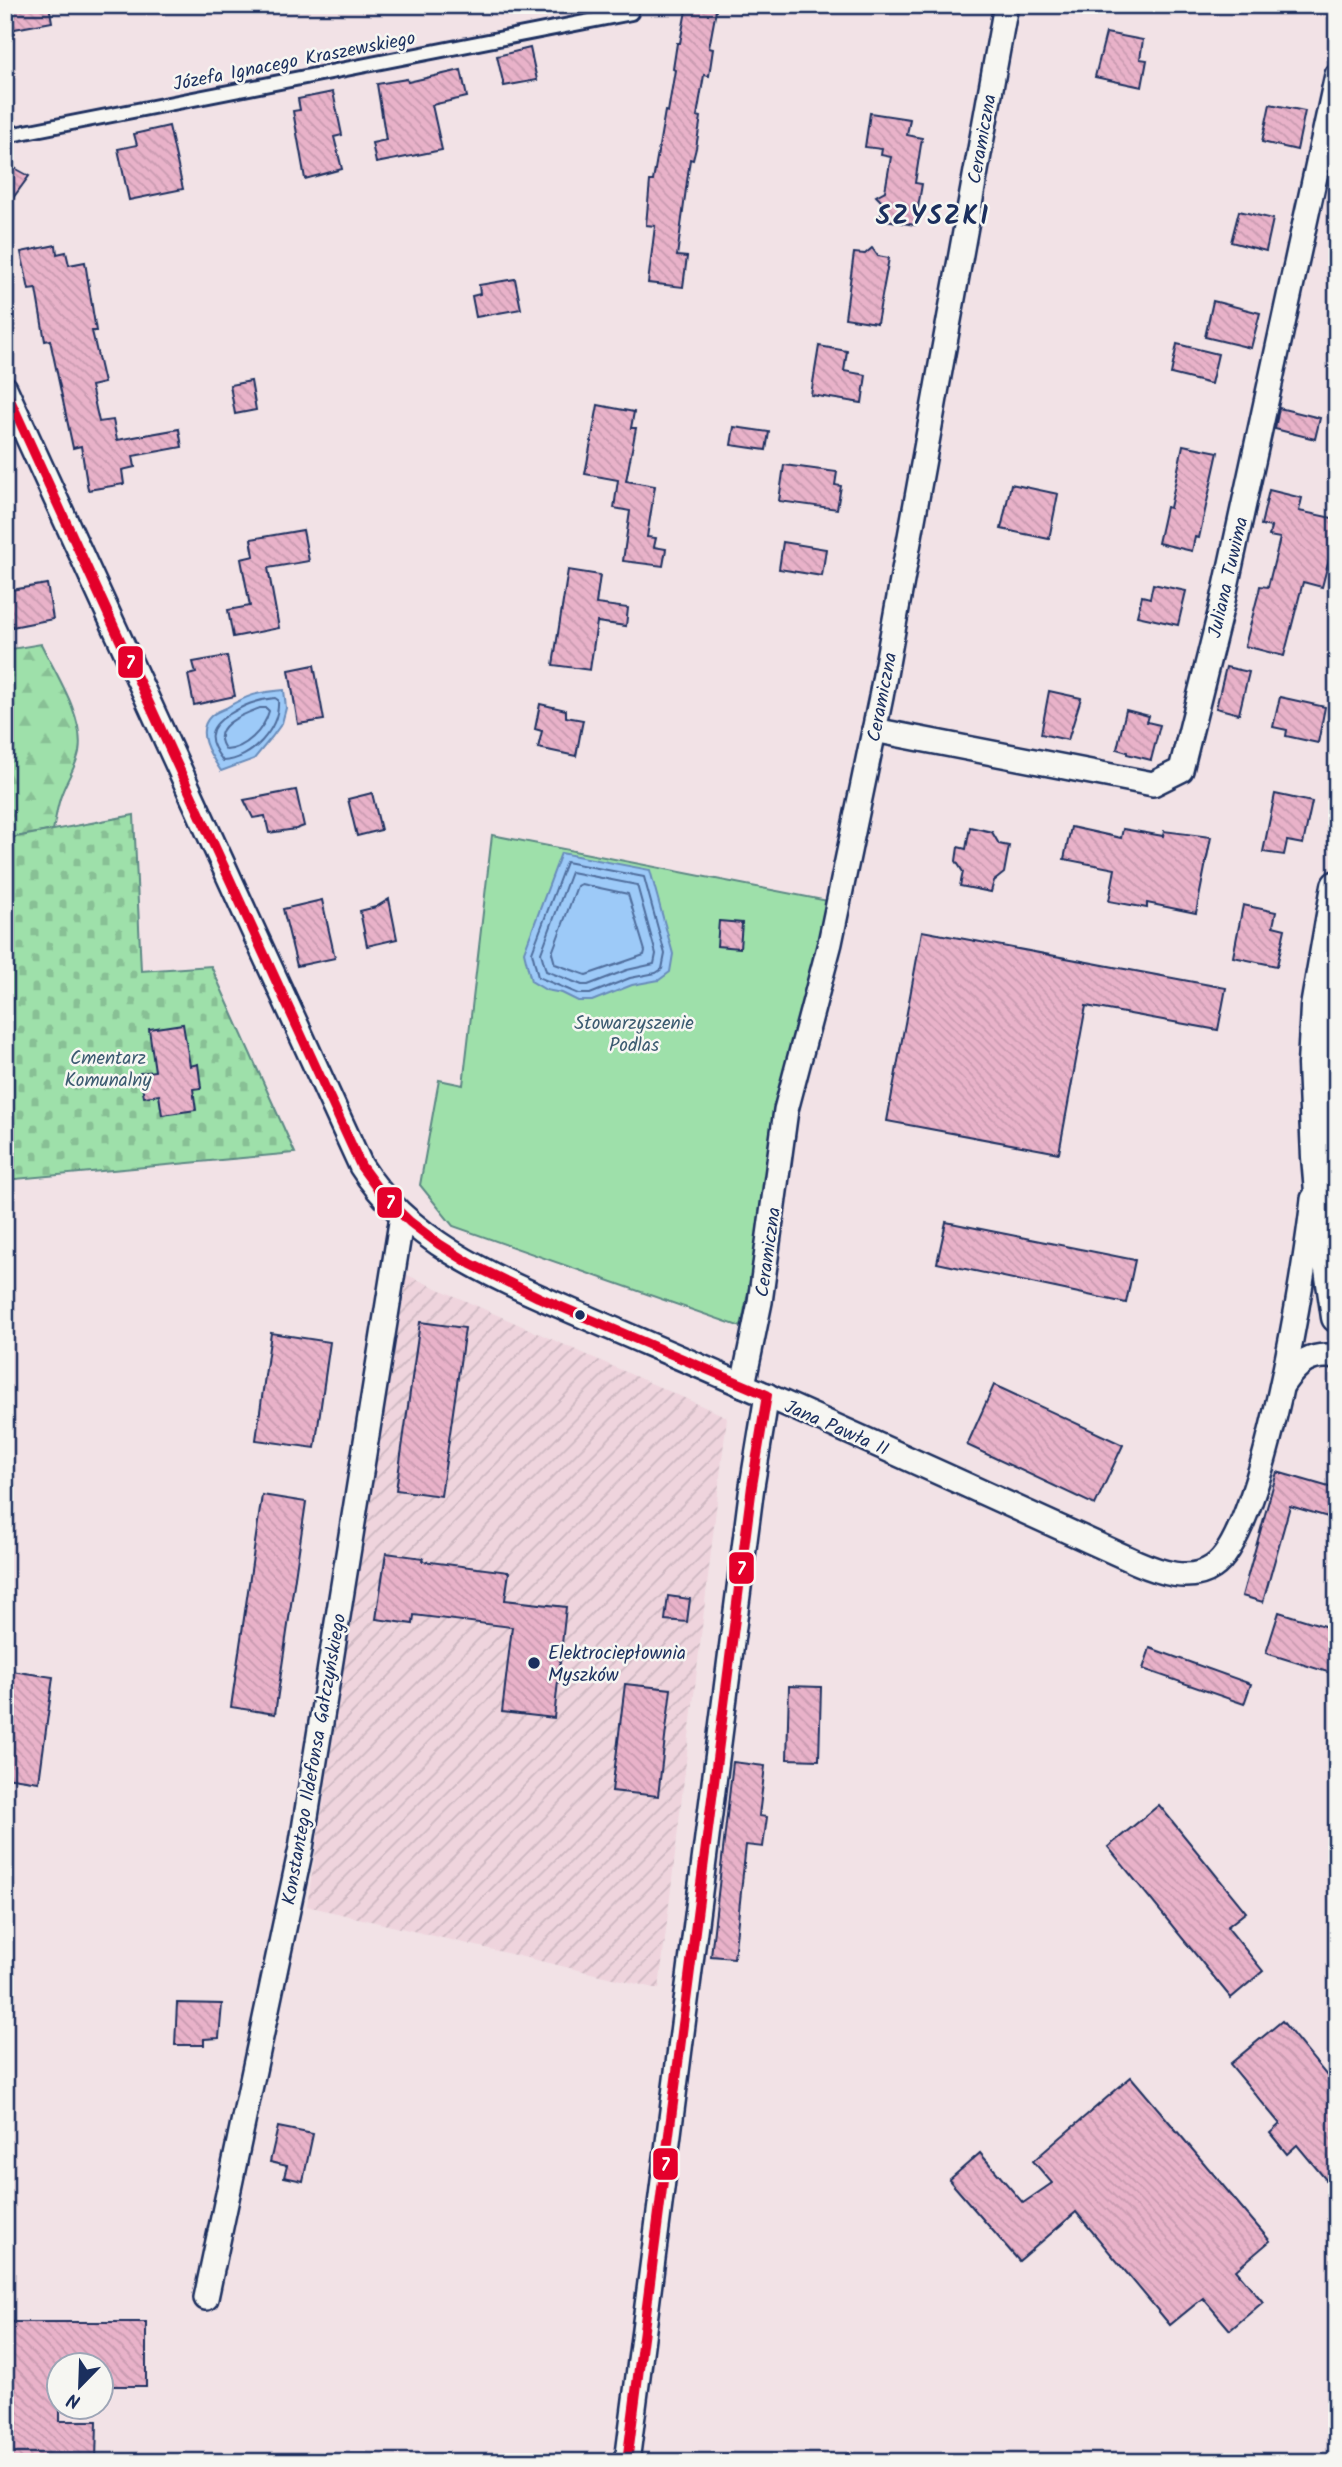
<svg xmlns="http://www.w3.org/2000/svg" width="1342" height="2467" font-family="Kalam,sans-serif">
<style>
.industrial{fill:url(#industrial-furrows)}
.green{fill:#9ee0aa;stroke:#5c8884;stroke-width:2}
.forest{fill:url(#forest-firs);stroke:#5c8884;stroke-width:2}
.cemetery{fill:url(#cemetery-stones);stroke:#5c8884;stroke-width:2}
.water{fill:#9dcaf8;stroke:#698cba;stroke-width:2}
.lines{fill:none;stroke-linecap:round;stroke-linejoin:round}
.shore{stroke:#4f6d9c;stroke-width:2}
.building{fill:url(#building-back-hatch);stroke:#1b2f5e;stroke-width:2}
.service-casing{stroke:#1b2f5e;stroke-width:18}
.minor-casing{stroke:#1b2f5e;stroke-width:28}
.tertiary-casing{stroke:#1b2f5e;stroke-width:35}
.service{stroke:#f6f6f2;stroke-width:12}
.minor{stroke:#f6f6f2;stroke-width:23}
.tertiary{stroke:#f6f6f2;stroke-width:30}
.bus-1-casing{stroke:#f6f6f2;stroke-width:16}
.bus-1{stroke:#e4002b;stroke-width:10}
.bus-dot{fill:#1b2f5e;stroke:#f6f6f2;stroke-width:2.5}
.labels{text-anchor:middle;stroke-width:5;stroke-linejoin:round;paint-order:stroke}
.street-label{font-size:19px;fill:#1b2f5e;stroke:#f6f6f2}
.park-label{font-size:19px;fill:#3c5b71;stroke:#f6f6f2}
.poi-label{font-size:19px;fill:#1b2f5e;stroke:#f6f6f2;text-anchor:start}
.district-label{font-size:26px;font-weight:bold;letter-spacing:2px;fill:#1b2f5e;stroke:#f6f6f2}
.line-badge{stroke:#f6f6f2;stroke-width:2.5}
.badge-label{font-size:19px;text-anchor:middle;font-weight:bold;fill:#fff}
</style>
<defs>
<pattern id="industrial-furrows" width="10" height="10" patternUnits="userSpaceOnUse" patternTransform="scale(1.75)"><rect width="10" height="10" fill="#efd4dd"/><path d="M-1 1l2-2M0 10L10 0M9 11l2-2" fill="none" stroke="#ccb6c0"/></pattern>
<pattern id="forest-firs" width="22" height="20" patternUnits="userSpaceOnUse" patternTransform="scale(1.75)"><rect width="22" height="20" fill="#9ee0aa"/><path d="M5 1l3.5 6h-7zM16 11l3.5 6h-7z" fill="#88c095"/></pattern>
<pattern id="cemetery-stones" width="16" height="16" patternUnits="userSpaceOnUse" patternTransform="scale(1.75)"><rect width="16" height="16" fill="#9ee0aa"/><path d="M2 7V4a2 2 0 0 1 4 0v3zM10 15v-3a2 2 0 0 1 4 0v3z" fill="#88c095"/></pattern>
<pattern id="building-back-hatch" width="6" height="6" patternUnits="userSpaceOnUse" patternTransform="scale(1.75)"><rect width="6" height="6" fill="#e9b2c9"/><path d="M-1 5l2 2M0 0l6 6M5-1l2 2" fill="none" stroke="#c799af"/></pattern>
</defs>
<rect width="100%" height="100%" fill="#f2e2e6"/>
<filter id="ink" filterUnits="userSpaceOnUse"><feTurbulence type="fractalNoise" baseFrequency=".0143" numOctaves="2"/><feDisplacementMap in="SourceGraphic" scale="14" xChannelSelector="R" yChannelSelector="G"/><feConvolveMatrix kernelMatrix="1 2 1 2 8 2 1 2 1" color-interpolation-filters="sRGB"/></filter>
<g filter="url(#ink)">
<path class="industrial" d="M405 1274 727 1417 659 1989 307 1906Z"/>
<path class="green" d="M492 835 828 901 741 1327 453 1226 420 1185 439 1080 463 1085Z"/>
<path class="forest" d="M41 644C56 674 85 718 79 752 76 767 67 779 62 793 57 805 56 818 53 830L5 839V650Z"/>
<path class="cemetery" d="M134 815 141 971 211 966 295 1153 5 1180V839Z"/>
<g class="water">
<path d="M284 690 286 708 282 723 272 737 254 759 221 771C211 756 194 732 211 716 215 712 222 710 226 708 247 695 259 692 284 690Z"/>
<path d="M561 853 650 870 673 954 670 972 659 980 632 985 592 1001H578L562 993 546 990 531 981 524 952Z"/>
</g>
<g class="lines">
<g class="shore">
<path d="M275 698 278 700C280 729 251 760 223 761 208 742 206 728 228 715 244 705 256 700 275 698Z"/>
<path d="M260 708H266L269 711C264 730 245 749 226 750 208 727 241 715 260 708Z"/>
<path d="M566 862 644 877 665 954 662 969 656 973 630 978 590 994H579L538 977 532 952Z"/>
<path d="M571 872 637 885 656 954 654 964 627 970 588 985H582L546 971 541 953Z"/>
<path d="M581 884 628 894 645 951 644 955 586 975 555 964 552 953 577 886Z"/>
</g>
</g>
<g class="building">
<path d="M9 5H49L52 22 9 30 5 11H10Z"/>
<path d="M687 5H717L709 48 713 49 709 76 704 75 697 116 701 117 696 148 693 160 690 159 677 256 687 257 683 287 648 283 655 226 646 225 650 181H653L665 111 668 112 675 70 673 69 677 43H680Z"/>
<path d="M1106 33 1143 40 1140 59 1147 60 1142 87 1095 77Z"/>
<path d="M530 48 537 80 504 86 497 56Z"/>
<path d="M461 70 467 97 432 105 442 150 376 163 372 143 386 140 377 84 407 79 408 82Z"/>
<path d="M333 92 342 135 334 137 342 169 305 179 293 111 300 110 298 99Z"/>
<path d="M1270 104 1305 111 1297 150 1262 142Z"/>
<path d="M870 113 910 119 907 135 922 138 915 183 922 184 915 225 880 219 883 203 876 196 885 191 891 157 881 155 882 149 865 147Z"/>
<path d="M169 126 183 189 129 200 118 149 137 145 134 134Z"/>
<path d="M5 163 29 176 5 209Z"/>
<path d="M1239 211 1273 219 1266 251 1231 242Z"/>
<path d="M56 245 57 254 66 252 69 265 85 262 96 331H92L104 383 91 386 99 422 113 420 117 440 179 429 182 447 133 456 135 467 122 470 124 484 88 490 81 446 73 448 50 340 45 341 36 289 29 290 21 252Z"/>
<path d="M872 248 878 256 889 258 877 323 845 318 854 253 865 254Z"/>
<path d="M515 279 521 309 476 317 472 296 480 294 479 285Z"/>
<path d="M1213 301 1260 313 1251 348 1205 337Z"/>
<path d="M1177 344 1218 354 1211 384 1171 374Z"/>
<path d="M819 346 847 351 844 371 866 375 862 403 811 395Z"/>
<path d="M251 381 256 410 235 414 230 385Z"/>
<path d="M598 405 634 412 631 428H636L626 481 655 486 647 537 656 538 654 547 666 549 663 566 623 561 630 511 614 508 618 480 585 474Z"/>
<path d="M1279 408 1320 418 1315 439 1275 429Z"/>
<path d="M734 427 769 432 766 450 731 445Z"/>
<path d="M1183 445 1218 452 1199 538 1195 537 1192 551 1158 543 1166 507 1170 508Z"/>
<path d="M784 465 837 472 835 485 841 486 837 509 779 501Z"/>
<path d="M1011 484 1058 494 1049 539 1001 529Z"/>
<path d="M1269 490 1302 498 1299 511 1337 519V553L1331 552 1322 587 1303 582 1284 656 1245 646 1259 591 1260 586 1268 587 1280 538 1269 536 1271 527 1261 525Z"/>
<path d="M303 530 309 561 268 568 279 628 233 637 228 610 250 606 241 559 254 556 251 539Z"/>
<path d="M783 542 826 549 822 576 779 569Z"/>
<path d="M568 570 600 575 596 604 628 608 626 626 597 622 590 670 553 665Z"/>
<path d="M47 584 53 619 12 627 10 616 5 617V591Z"/>
<path d="M1153 584 1186 591 1178 625 1137 616 1142 596 1150 598Z"/>
<path d="M227 656 235 696 194 705 188 675 196 673 193 662Z"/>
<path d="M314 665 324 720 298 724 289 670Z"/>
<path d="M1226 667 1249 672 1239 714 1216 708Z"/>
<path d="M1049 691 1081 698 1068 740 1041 734Z"/>
<path d="M1280 697 1325 707 1318 743 1286 736 1287 730 1273 727Z"/>
<path d="M540 704 566 710V717L583 720 576 756 538 748 542 731 535 729Z"/>
<path d="M1126 710 1149 716 1147 722 1160 725 1151 760 1127 754V752L1117 749Z"/>
<path d="M296 790 304 826 296 829 269 833 265 816 253 818 244 800Z"/>
<path d="M372 793 381 830 357 836 348 799Z"/>
<path d="M1275 794 1312 802 1303 844 1287 841 1284 855 1263 852Z"/>
<path d="M970 827 992 832 999 844 1009 846 1004 873 994 881 991 892 960 886 963 872 956 861 958 847 966 849Z"/>
<path d="M1071 827 1121 838 1123 829 1163 836 1164 831 1211 837 1196 913 1147 903V908L1109 901 1115 869 1064 859Z"/>
<path d="M389 899 397 939 367 946 360 911 376 907Z"/>
<path d="M322 900 335 958 297 966 283 909Z"/>
<path d="M1243 905 1276 912 1273 926 1285 929 1277 966 1233 957Z"/>
<path d="M719 921 742 923 740 948 717 946Z"/>
<path d="M922 931 1226 988 1218 1030 1086 1006 1059 1153 887 1121Z"/>
<path d="M183 1024 190 1066 198 1064 201 1088 193 1089 196 1110 162 1115 159 1095 144 1097 140 1073 155 1071 149 1029Z"/>
<path d="M946 1222 1135 1260 1126 1303 937 1263Z"/>
<path d="M420 1322 465 1328 441 1496 396 1490Z"/>
<path d="M271 1333 330 1342 315 1448 256 1440Z"/>
<path d="M994 1385 1123 1445 1095 1505 967 1445Z"/>
<path d="M1277 1472 1336 1489 1328 1517 1290 1506 1263 1602 1242 1596Z"/>
<path d="M262 1495 306 1502 275 1714 231 1707Z"/>
<path d="M386 1553 423 1558 422 1561 509 1572 505 1600 566 1607 554 1718 502 1712 512 1627 414 1615 413 1624 376 1619Z"/>
<path d="M668 1596 690 1599 687 1622 665 1620Z"/>
<path d="M1279 1612 1337 1630V1675L1266 1653Z"/>
<path d="M1150 1648 1251 1684 1244 1704 1143 1669Z"/>
<path d="M11 1671 53 1677 39 1782 5 1777V1710Z"/>
<path d="M625 1684 671 1689 658 1796 612 1791Z"/>
<path d="M789 1686 821 1687 819 1760 787 1759Z"/>
<path d="M733 1762 765 1766 759 1816 767 1817 763 1847 746 1845 734 1958 711 1956Z"/>
<path d="M1159 1805 1246 1912 1227 1927 1263 1971 1231 1998 1108 1847Z"/>
<path d="M177 2003 222 2004 219 2038 204 2039V2045H175Z"/>
<path d="M1282 2021 1337 2088V2193L1297 2145 1287 2154 1270 2133 1280 2124 1230 2064Z"/>
<path d="M1131 2077 1270 2241 1236 2270 1263 2302 1230 2330 1203 2298 1170 2325 1076 2212 1019 2261 949 2180 980 2153 1023 2203 1052 2183 1033 2161Z"/>
<path d="M278 2127 313 2134 303 2181 284 2177 287 2166 270 2162Z"/>
<path d="M5 2322H146V2386H102V2365H60V2421H97L96 2462H5Z"/>
</g>
<g class="lines">
<g class="service-casing">
<path id="service" d="M5 136 631 13"/>
</g>
<g class="minor-casing">
<g id="minor">
<path d="M5 388 361 1166C412 1247 506 1282 590 1319 650 1345 710 1370 770 1397 893 1451 1014 1507 1136 1562 1159 1572 1190 1583 1213 1567 1264 1534 1306 1265 1313 1199"/>
<path d="M874 730 1153 784 1181 770 1222 605 1337 75"/>
<path d="M1283 1384C1297 1364 1311 1352 1337 1357"/>
<path d="M743 1385 760 1302 786 1110 830 943 881 697 1006 5"/>
<path d="M206 2298 301 1848 402 1216"/>
<path d="M627 2462 752 1486 767 1395"/>
</g>
</g>
<g class="tertiary-casing">
<path id="tertiary" d="M1337 886 1316 1007 1313 1065 1317 1157 1322 1215 1337 1317"/>
</g>
<use href="#service" class="service"/>
<use href="#minor" class="minor"/>
<use href="#tertiary" class="tertiary"/>
<g class="bus-1-casing">
<path id="bus-1" d="M5 389 361 1166 383 1196 410 1222 439 1244 471 1264 538 1297 767 1395 752 1486 627 2462"/>
</g>
<use href="#bus-1" class="bus-1"/>
</g>
</g>
<g class="bus-dot">
<circle cx="580" cy="1315" r="6"/>
<circle cx="534" cy="1663" r="7"/>
</g>
<g class="labels">
<g class="street-label">
<text transform="translate(294 60) rotate(-11)" y="7">Józefa Ignacego Kraszewskiego</text>
<text transform="translate(981 139) rotate(-80)" y="7">Ceramiczna</text>
<text transform="translate(1227 577) rotate(-77)" y="7">Juliana Tuwima</text>
<text transform="translate(881 697) rotate(-79)" y="7">Ceramiczna</text>
<text transform="translate(767 1252) rotate(-82)" y="7">Ceramiczna</text>
<text transform="translate(837 1427) rotate(24)" y="7">Jana Pawła II</text>
<text transform="translate(313 1759) rotate(-80)" y="7">Konstantego Ildefonsa Gałczyńskiego</text>
</g>
<g class="park-label">
<text x="634" y="1029">Stowarzyszenie<tspan x="634" dy="22">Podlas</tspan></text>
<text x="108" y="1064">Cmentarz<tspan x="108" dy="22">Komunalny</tspan></text>
</g>
<g class="poi-label">
<text x="548" y="1659">Elektrociepłownia<tspan x="548" dy="22">Myszków</tspan></text>
</g>
<g class="district-label">
<text x="933" y="224">SZYSZKI</text>
</g>
</g>
<g class="line-badge">
<rect x="117" y="645" width="27" height="34" rx="7" fill="#e4002b"/>
<rect x="376" y="1186" width="27" height="33" rx="7" fill="#e4002b"/>
<rect x="728" y="1551" width="27" height="34" rx="7" fill="#e4002b"/>
<rect x="652" y="2147" width="27" height="34" rx="7" fill="#e4002b"/>
</g>
<g class="badge-label">
<text x="130" y="669">7</text>
<text x="390" y="1209">7</text>
<text x="741" y="1575">7</text>
<text x="665" y="2171">7</text>
</g>
<rect width="1342" height="2467" fill="none" stroke="#f6f6f2" stroke-width="28"/>
<rect x="14" y="14" width="1314" height="2439" fill="none" stroke="#1b2f5e" stroke-width="2.5" filter="url(#ink)"/>
<g transform="translate(80 2386) rotate(203)"><circle r="33" fill="#f6f6f2" stroke="#9ea6b7" stroke-width="2"/>
<path d="M0-5L12 26L0 18L-12 26Z" fill="#1b2f5e"/>
<text y="-10" font-size="19" font-weight="bold" text-anchor="middle" fill="#1b2f5e">N</text>
</g>
</svg>
